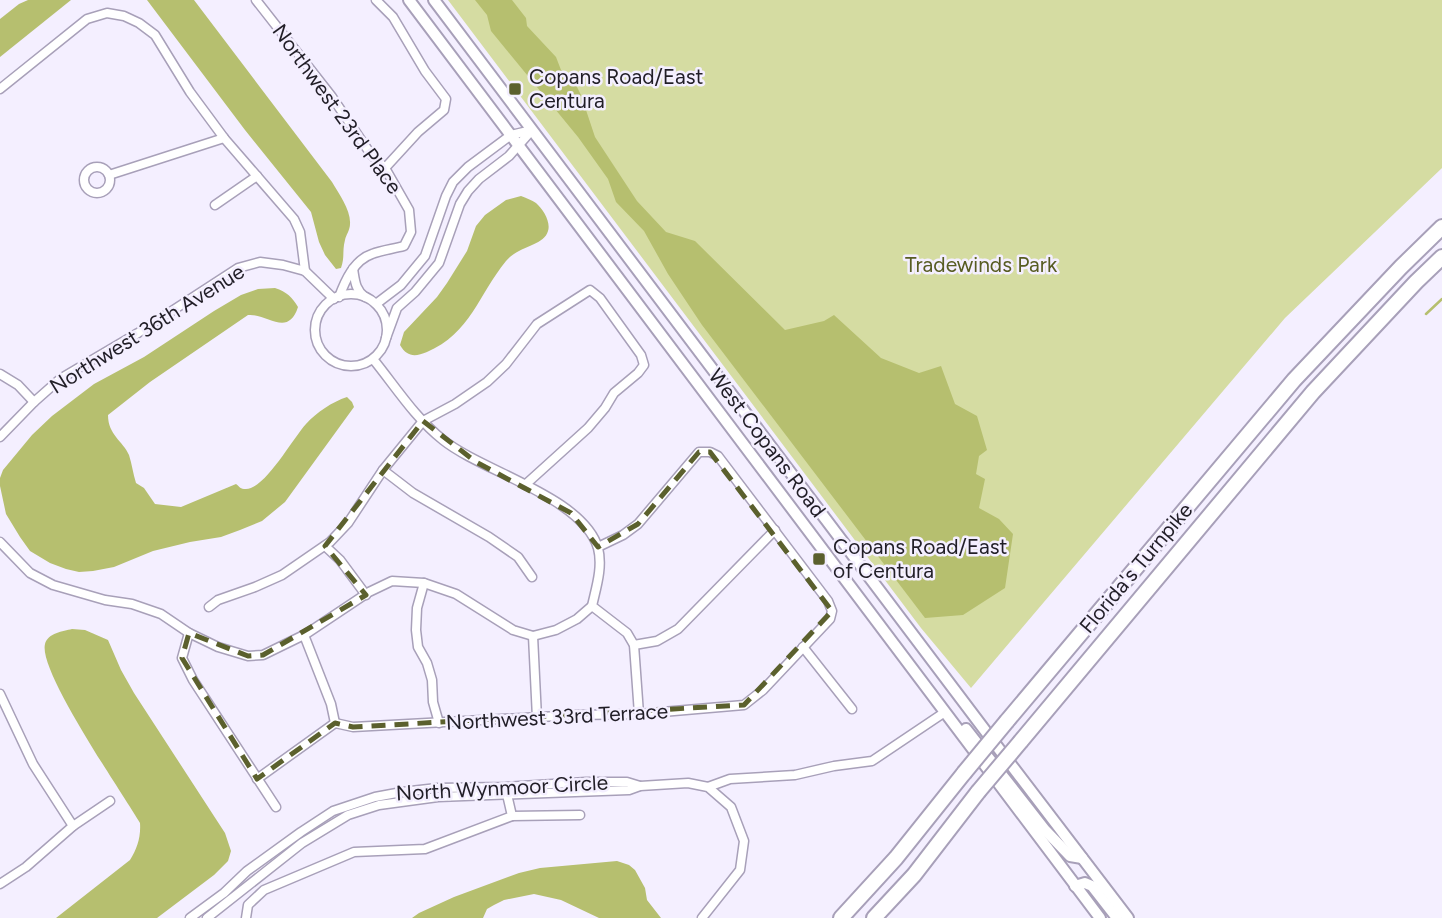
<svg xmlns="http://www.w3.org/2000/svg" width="1442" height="918" font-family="Figtree,sans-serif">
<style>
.green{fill:#d5dca2}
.water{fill:#b6bf6f}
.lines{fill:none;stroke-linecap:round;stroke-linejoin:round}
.stream{stroke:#b6bf6f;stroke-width:2.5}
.minor-casing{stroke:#a8a0b9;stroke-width:11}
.secondary-casing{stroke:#a8a0b9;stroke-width:14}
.motorway-casing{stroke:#a8a0b9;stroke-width:18}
.minor{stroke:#fff;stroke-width:8}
.secondary{stroke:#fff;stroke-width:10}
.motorway{stroke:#fff;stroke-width:14}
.motorway-bridge-casing{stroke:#a8a0b9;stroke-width:18;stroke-linecap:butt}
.motorway-bridge{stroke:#fff;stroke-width:14}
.marked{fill:none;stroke:#5b602d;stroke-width:5;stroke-dasharray:14 9;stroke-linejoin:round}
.poi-dot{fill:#5b602d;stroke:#f4efff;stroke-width:2.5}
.labels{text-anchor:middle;stroke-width:5;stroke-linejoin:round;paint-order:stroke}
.poi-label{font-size:21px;fill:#211e27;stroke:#f4efff;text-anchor:start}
.street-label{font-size:21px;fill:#211e27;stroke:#f4efff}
.park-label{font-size:21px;fill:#575c22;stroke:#f4efff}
</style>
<rect width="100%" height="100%" fill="#f4efff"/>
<path class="green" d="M448 0H1442V168L1285 318 971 688 921 628Z"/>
<g class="water">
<path d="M28 0H71L0 57V19L19 4Z"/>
<path d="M147 0H194L332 182C339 194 351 210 350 224 350 230 346 235 345 240 342 251 345 257 341 268L336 269 325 255 319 242 311 212 245 130Z"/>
<path d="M475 0H512L526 18 527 26 556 57 561 70 579 80 577 87 581 95 595 137 637 201 666 232 695 241 785 330 824 321 834 315 881 358 919 373 941 366 955 404 977 416 987 450 979 456 976 474 985 479 979 508 999 519 1013 534 1005 588 963 615 925 618 702 325 668 274 644 231 616 202 608 179 578 137 491 31 487 15Z"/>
<path d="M521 196C526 198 532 200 536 203 543 209 551 222 548 231 544 246 518 246 506 261 479 294 470 334 427 352 415 357 407 357 400 345L404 332 437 297 447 283 467 251 476 226 485 215 506 200Z"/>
<path d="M275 288C287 292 292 297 298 307 288 338 267 313 248 315L150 382 108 415C108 435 123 441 129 455 132 464 133 474 136 483L144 488 155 504 181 507 236 484C240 487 240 489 246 489 265 489 293 438 306 424 317 412 332 402 347 397L352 402 354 407 285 502 262 521 240 530 221 537 190 542 153 551 114 567 93 571 79 572 66 569 50 563 30 551 20 537 6 514 0 486V478L3 470 32 435 52 416 94 384 144 357 214 311 241 295 258 289Z"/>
<path d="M72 629 85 630 108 640 121 670 134 693 225 833 231 851 228 861 214 875 157 918H56L130 860C137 849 141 837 140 823 123 794 38 671 45 644 48 633 63 631 72 629Z"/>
<path d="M617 861 629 865 635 870 645 888 647 900 661 918H599L561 900 534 894 504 900 494 905 487 909 483 918H412L419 913 454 897 519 873 540 868Z"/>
</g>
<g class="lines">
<path class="stream" d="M1426 314 1442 299"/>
<g class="minor-casing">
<g id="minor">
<path d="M256 0 332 97 370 153 385 168 409 210 411 232 404 246C393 249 382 250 372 254 354 260 345 281 339 297"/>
<path d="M376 0 393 17 425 71 446 99 444 110 418 132 385 168"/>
<path d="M0 89 87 19 107 13 124 16 139 23 155 35 190 92 224 138 294 219 300 232 305 271"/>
<circle cx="97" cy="180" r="13"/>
<path d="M109 175 224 138"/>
<path d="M215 205 257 176"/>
<path d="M353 269C355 280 355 290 365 297"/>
<circle cx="351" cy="330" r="36"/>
<path d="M376 304 401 285 425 256 446 196 453 182 468 167 511 135 532 130"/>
<path d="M386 338 397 308 415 292 439 263 460 204 468 191 479 179 509 156 532 130"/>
<path d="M373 359C395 386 415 418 443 440 483 472 583 497 598 548 603 567 596 588 592 606L627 633 634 645 639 714"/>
<path d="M0 374 18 385 34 402"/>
<path d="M0 437 34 402 60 379 138 333 238 268 260 262 283 265 305 271 334 299"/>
<path d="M383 470 413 493 489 537 518 557 532 577"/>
<path d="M0 542 30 573 53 585 105 600 132 604 161 614 189 633 218 647 248 656 263 655 306 634 369 592 392 581 424 583 456 594 513 630 533 636 556 630 577 619 592 606"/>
<path d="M325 546 340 560 366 595"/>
<path d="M424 583 417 608 416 630 418 647 427 663 432 680 433 702 439 723"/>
<path d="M209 607 218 600 255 587 282 575 330 542 348 523 383 470 423 421 455 404 487 382 506 364 537 324 590 290 600 298 641 355 644 365 638 373 614 393 605 408 588 428 525 485"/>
<path d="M189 633 182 658 193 680 276 807"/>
<path d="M304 635 331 704 335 723"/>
<path d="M533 636 537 718"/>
<path d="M634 645 657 641 678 629 775 530"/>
<path d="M803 647 852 709"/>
<path d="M0 694 33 764 73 826"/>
<path d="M257 779 335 723 353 727 577 715 639 714 744 705 763 690 830 619 832 611 828 601 718 456 710 452H699L638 524 623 535 598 547"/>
<path d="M708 787 730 779 795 775 834 766 872 761 945 712"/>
<path d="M512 816 580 815"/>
<path d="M0 884 26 867 73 826 110 801"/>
<path d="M190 918 224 893 247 871 301 832 333 811 375 797 402 792 437 788 505 787 586 782H627L640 786"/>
<path d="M207 918 302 843 348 815 379 805 438 797 629 790 640 786 688 783 708 787 731 807 744 841 740 870 702 918"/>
<path d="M246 918 248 905 264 890 354 852 425 849 512 816 506 790"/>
</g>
</g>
<g class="secondary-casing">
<g id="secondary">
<path d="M409 0 1100 918"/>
<path d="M434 0 999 749 1128 918"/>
<path d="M966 729 1045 830 1070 856 1082 858"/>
<path d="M1075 886 1085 883 1092 886 1117 918"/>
</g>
</g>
<g class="motorway-casing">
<g id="motorway">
<path d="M1007 721 1294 380 1401 267 1442 227"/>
<path d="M1021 741 1313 392 1416 282 1442 257"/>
<path d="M841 918 896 858 964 773"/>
<path d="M874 918 914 875 978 792"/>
</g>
</g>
<use href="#minor" class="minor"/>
<use href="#secondary" class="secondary"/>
<use href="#motorway" class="motorway"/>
<g class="motorway-bridge-casing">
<g id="motorway-bridge">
<path d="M964 773 1007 721"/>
<path d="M978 792 1021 741"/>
</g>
</g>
<use href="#motorway-bridge" class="motorway-bridge"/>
</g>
<path class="marked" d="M423 421 476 462 571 513 598 547 638 524 699 452H710L832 611 744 705 353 727 335 723 257 779 182 658 189 633 248 656 263 655 366 595 325 546Z"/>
<g class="poi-dot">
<rect x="508" y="82" width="14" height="14" rx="3.5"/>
<rect x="812" y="552" width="14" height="14" rx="3.5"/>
</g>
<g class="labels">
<g class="poi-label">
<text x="529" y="84">Copans Road/East<tspan x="529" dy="24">Centura</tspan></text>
<text x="833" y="554">Copans Road/East<tspan x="833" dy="24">of Centura</tspan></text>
</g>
<g class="street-label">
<text transform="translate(337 109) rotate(54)" y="7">Northwest 23rd Place</text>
<text transform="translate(147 329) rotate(-32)" y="7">Northwest 36th Avenue</text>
<text transform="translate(767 443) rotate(53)" y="7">West Copans Road</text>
<text transform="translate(1136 568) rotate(-50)" y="7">Florida's Turnpike</text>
<text transform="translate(557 717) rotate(-3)" y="7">Northwest 33rd Terrace</text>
<text transform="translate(502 788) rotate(-3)" y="7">North Wynmoor Circle</text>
</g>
<g class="park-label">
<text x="981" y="272">Tradewinds Park</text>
</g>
</g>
</svg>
